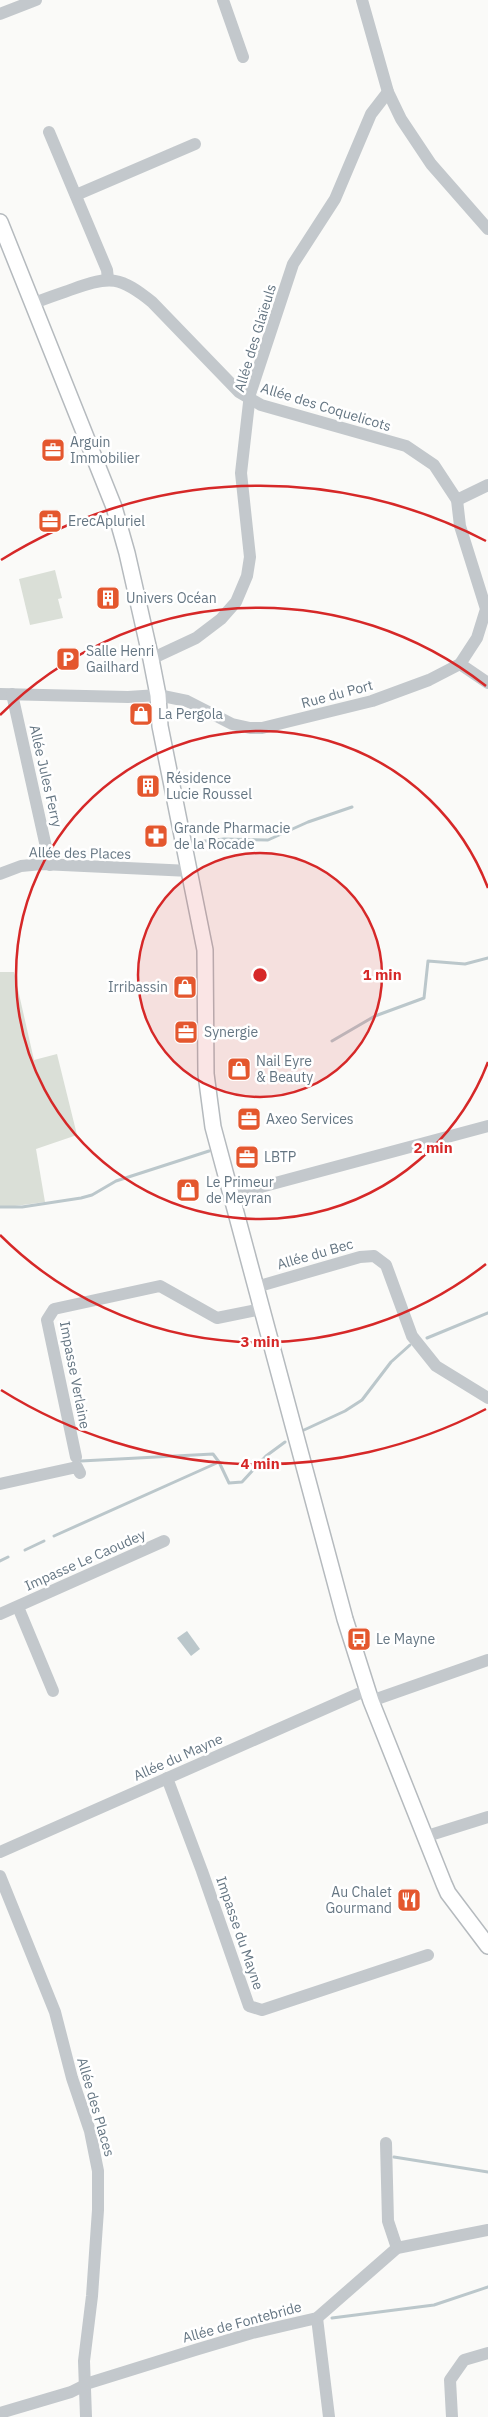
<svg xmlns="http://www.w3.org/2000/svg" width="488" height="2417" font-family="'IBM Plex Sans',sans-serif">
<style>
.green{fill:#dadfd7}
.water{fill:#bbc7cb}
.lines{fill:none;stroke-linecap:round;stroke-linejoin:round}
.stream{stroke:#bbc7cb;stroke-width:3}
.major-casing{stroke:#b5babe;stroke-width:18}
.minor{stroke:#c3c8cc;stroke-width:12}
.major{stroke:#fff;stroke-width:15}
.ring{fill:none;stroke:#d62828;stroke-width:2.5}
.labels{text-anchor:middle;stroke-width:5;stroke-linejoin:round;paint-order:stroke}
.street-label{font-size:14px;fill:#657683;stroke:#fff}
.poi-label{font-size:14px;fill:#657683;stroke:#fff;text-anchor:start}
.centre{fill:#d62828;stroke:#fff;stroke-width:2.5}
.ring-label{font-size:15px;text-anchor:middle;font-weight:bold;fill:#d62828;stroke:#fff;stroke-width:5;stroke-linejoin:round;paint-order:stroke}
</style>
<rect width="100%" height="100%" fill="#fafaf8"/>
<g class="green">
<path d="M55 570 62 598 58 599 63 618 30 625 19 579Z"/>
<path d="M0 972H14L34 1060 57 1054 77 1135 36 1149 45 1202 0 1208Z"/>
</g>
<path class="water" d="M187 1631 200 1649 191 1656 177 1638Z"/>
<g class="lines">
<g class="stream">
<path d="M196 842 224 839 268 840 308 822 352 807"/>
<path d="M332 1041 375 1016 424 998 428 961 465 964 488 958"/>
<path d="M0 1207H22L81 1198 92 1195 116 1181 209 1151"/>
<path d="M427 1338 488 1313"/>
<path d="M304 1430 345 1411 362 1400 391 1362 410 1345"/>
<path d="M81 1461 213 1454 219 1462 229 1483 242 1482 266 1456 285 1442"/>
<path d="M54 1536 219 1462"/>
<path d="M25 1550 44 1541"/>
<path d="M0 1561 8 1557"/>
<path d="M394 2157 488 2172"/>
<path d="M332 2318 434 2305 488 2287"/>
</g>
<g class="major-casing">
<path id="major" d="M0 222 114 507 127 553 151 659 158 695 160 726 205 950 206 1074 213 1127 345 1619 371 1701 444 1884 448 1893 488 1946"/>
</g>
<g class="minor">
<path d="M223 0 243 57"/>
<path d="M362 0 388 92 401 119 431 164 488 229"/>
<path d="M0 14 36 0"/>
<path d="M49 132 107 270 108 279"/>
<path d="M76 195 195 144"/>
<path d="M457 500 488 485"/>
<path d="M151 659 196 638 221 619 236 602 247 576 250 557 241 473 250 394 293 264 335 199 371 114 388 92"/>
<path d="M460 664 488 683"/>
<path d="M0 694 128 697 158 695 187 701 232 724 250 728H262L372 701 429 680 460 664 477 638 486 609 460 526 457 500 434 465 406 446 261 405 239 392 152 302C121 277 110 275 73 289 59 294 46 298 32 304"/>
<path d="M12 694 50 865"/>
<path d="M0 874 21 866 42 864 190 871"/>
<path d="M231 1195 488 1126"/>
<path d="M256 1287 360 1257 374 1256 386 1265 412 1336 436 1366 488 1398"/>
<path d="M76 1457 47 1320 54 1309 160 1286 217 1318 262 1309"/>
<path d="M0 1484 77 1467 80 1473"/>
<path d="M18 1607 53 1691"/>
<path d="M0 1614 164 1541"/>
<path d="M371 1701 488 1660"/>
<path d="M167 1778 202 1871 249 2006 262 2010 428 1955"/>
<path d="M424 1837 488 1817"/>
<path d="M0 1852 367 1690"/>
<path d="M0 1876 55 2012 72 2078 90 2131 98 2171V2210L92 2296 84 2361 86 2417"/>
<path d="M386 2143 388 2221 397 2248"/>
<path d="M317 2318 329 2417"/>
<path d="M0 2413 71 2392 89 2383 195 2350 252 2333 317 2318 397 2248 488 2230"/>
<path d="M452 2417 450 2380 464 2360 488 2353"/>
</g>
<use href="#major" class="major"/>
</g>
<circle cx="260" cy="975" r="122" fill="#d62828" fill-opacity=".12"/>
<g class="ring">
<circle cx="260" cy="975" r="122"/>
<path d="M488 1062A244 244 0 1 1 488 888"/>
<path d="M486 1264A367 367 0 0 1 0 1235M0 715A367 367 0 0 1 486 686"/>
<path d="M486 1409A489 489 0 0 1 1 1390M1 560A489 489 0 0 1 486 541"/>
</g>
<defs>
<g id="office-square" transform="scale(1.25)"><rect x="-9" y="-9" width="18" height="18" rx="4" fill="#e4572e" stroke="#fff"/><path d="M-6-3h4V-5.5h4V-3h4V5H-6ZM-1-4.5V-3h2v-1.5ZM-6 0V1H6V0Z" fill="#fff"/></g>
<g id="building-square" transform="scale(1.25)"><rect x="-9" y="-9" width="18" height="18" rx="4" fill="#e4572e" stroke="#fff"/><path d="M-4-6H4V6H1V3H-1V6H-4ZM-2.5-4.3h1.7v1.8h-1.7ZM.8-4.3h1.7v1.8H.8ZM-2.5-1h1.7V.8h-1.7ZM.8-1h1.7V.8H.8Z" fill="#fff"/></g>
<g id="parking-square" transform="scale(1.25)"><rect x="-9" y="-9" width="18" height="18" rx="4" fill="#e4572e" stroke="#fff"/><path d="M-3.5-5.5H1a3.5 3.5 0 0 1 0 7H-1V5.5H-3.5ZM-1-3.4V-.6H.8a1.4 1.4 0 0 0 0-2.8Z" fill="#fff"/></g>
<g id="shop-square" transform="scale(1.25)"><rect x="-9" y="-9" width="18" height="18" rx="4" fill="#e4572e" stroke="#fff"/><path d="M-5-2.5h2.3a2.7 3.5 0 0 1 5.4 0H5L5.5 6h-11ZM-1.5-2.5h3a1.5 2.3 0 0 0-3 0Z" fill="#fff"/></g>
<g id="pharmacy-square" transform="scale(1.25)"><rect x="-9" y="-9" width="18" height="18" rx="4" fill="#e4572e" stroke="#fff"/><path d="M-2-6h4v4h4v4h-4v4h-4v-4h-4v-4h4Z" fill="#fff"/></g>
<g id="bus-square" transform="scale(1.25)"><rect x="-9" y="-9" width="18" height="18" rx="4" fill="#e4572e" stroke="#fff"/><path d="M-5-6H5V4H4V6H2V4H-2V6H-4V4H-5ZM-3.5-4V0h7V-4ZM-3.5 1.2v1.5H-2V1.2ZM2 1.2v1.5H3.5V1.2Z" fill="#fff"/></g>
<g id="restaurant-square" transform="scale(1.25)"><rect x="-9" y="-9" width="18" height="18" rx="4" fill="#e4572e" stroke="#fff"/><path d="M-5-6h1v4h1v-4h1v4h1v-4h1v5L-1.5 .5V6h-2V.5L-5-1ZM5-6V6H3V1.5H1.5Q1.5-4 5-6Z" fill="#fff"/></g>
</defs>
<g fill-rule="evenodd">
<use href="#office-square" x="53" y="450"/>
<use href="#office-square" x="50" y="521"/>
<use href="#building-square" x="108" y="598"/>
<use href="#parking-square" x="68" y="659"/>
<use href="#shop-square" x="141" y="714"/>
<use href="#building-square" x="148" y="786"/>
<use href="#pharmacy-square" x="156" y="836"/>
<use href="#shop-square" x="185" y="987"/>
<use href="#office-square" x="186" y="1032"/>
<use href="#shop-square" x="239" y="1069"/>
<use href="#office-square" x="249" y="1119"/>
<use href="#office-square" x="247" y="1157"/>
<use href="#shop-square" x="188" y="1190"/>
<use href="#bus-square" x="359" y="1639"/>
<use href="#restaurant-square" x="409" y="1900"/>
</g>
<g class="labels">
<g class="street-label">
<text transform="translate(255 338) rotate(-73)" y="5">Allée des Glaïeuls</text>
<text transform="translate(326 407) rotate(17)" y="5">Allée des Coquelicots</text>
<text transform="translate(337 694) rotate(-15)" y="5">Rue du Port</text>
<text transform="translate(46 776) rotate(77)" y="5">Allée Jules Ferry</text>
<text transform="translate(80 853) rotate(1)" y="5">Allée des Places</text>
<text transform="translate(315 1254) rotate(-16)" y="5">Allée du Bec</text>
<text transform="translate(75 1375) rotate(79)" y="5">Impasse Verlaine</text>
<text transform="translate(85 1560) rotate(-24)" y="5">Impasse Le Caoudey</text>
<text transform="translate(178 1757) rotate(-24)" y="5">Allée du Mayne</text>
<text transform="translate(240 1933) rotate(71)" y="5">Impasse du Mayne</text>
<text transform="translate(96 2107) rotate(74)" y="5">Allée des Places</text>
<text transform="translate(242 2322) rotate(-15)" y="5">Allée de Fontebride</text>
</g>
<g class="poi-label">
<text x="70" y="447">Arguin<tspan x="70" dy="16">Immobilier</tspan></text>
<text x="68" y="526">ErecApluriel</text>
<text x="126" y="603">Univers Océan</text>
<text x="86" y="656">Salle Henri<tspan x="86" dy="16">Gailhard</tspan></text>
<text x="158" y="719">La Pergola</text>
<text x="166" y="783">Résidence<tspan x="166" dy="16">Lucie Roussel</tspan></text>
<text x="174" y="833">Grande Pharmacie<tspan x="174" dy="16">de la Rocade</tspan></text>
<text x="168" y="992" text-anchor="end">Irribassin</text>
<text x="204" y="1037">Synergie</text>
<text x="256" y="1066">Nail Eyre<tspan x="256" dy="16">&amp; Beauty</tspan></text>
<text x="266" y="1124">Axeo Services</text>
<text x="264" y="1162">LBTP</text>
<text x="206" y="1187">Le Primeur<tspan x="206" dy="16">de Meyran</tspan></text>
<text x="376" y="1644">Le Mayne</text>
<text x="392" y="1897" text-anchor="end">Au Chalet<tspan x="392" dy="16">Gourmand</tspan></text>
</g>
</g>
<circle cx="260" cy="975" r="8" class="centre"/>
<g class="ring-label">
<text x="382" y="980">1 min</text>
<text x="433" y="1153">2 min</text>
<text x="260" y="1347">3 min</text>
<text x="260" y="1469">4 min</text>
</g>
</svg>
